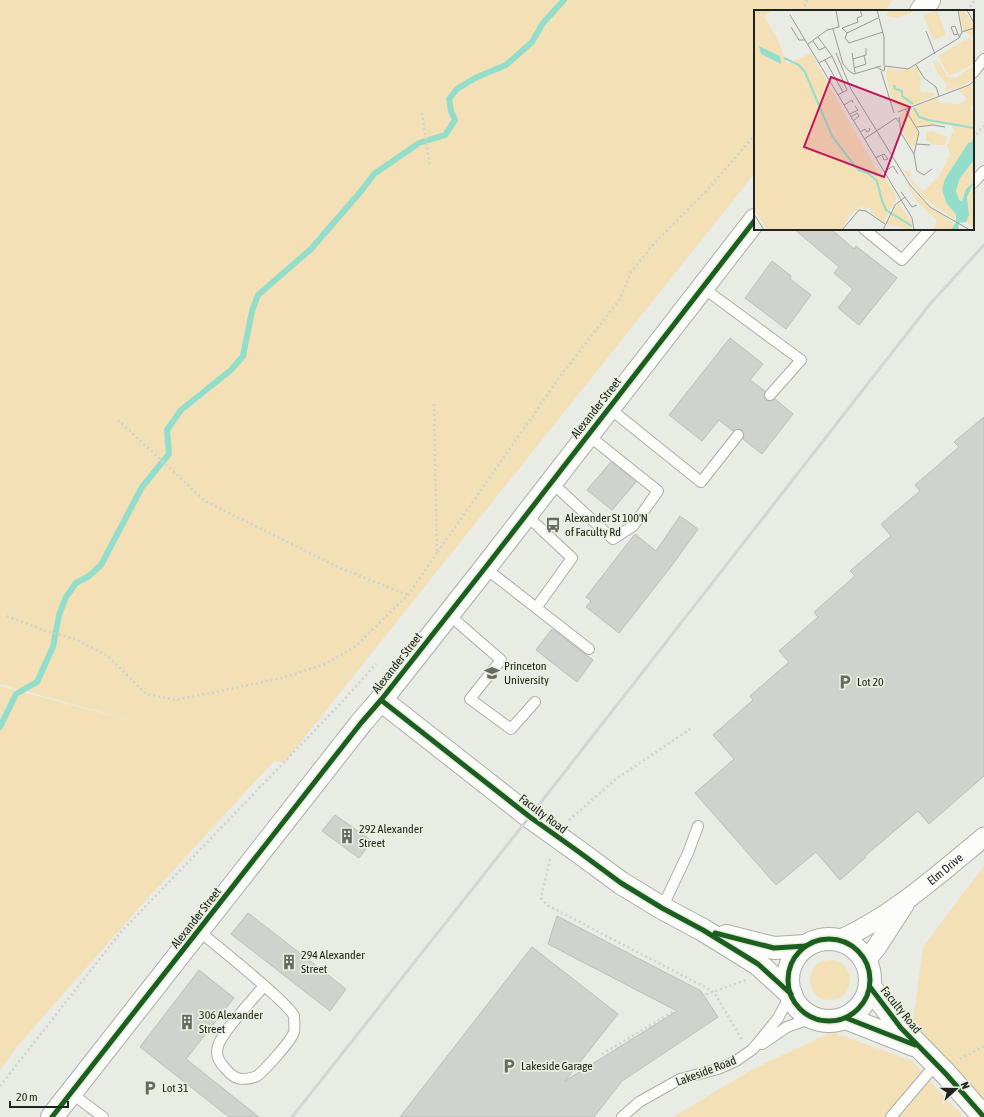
<svg xmlns="http://www.w3.org/2000/svg" width="984" height="1117" font-family="'Asap Condensed',sans-serif">
<style>
.green{fill:#f3e0b7}
.lines{fill:none;stroke-linecap:round;stroke-linejoin:round}
.stream{stroke:#92decb;stroke-width:6}
.building{fill:#ced3cd;stroke:#bbbfba}
.lane-casing{stroke:#acafa9;stroke-width:12}
.street-casing{stroke:#acafa9;stroke-width:21}
.secondary-casing{stroke:#acafa9;stroke-width:24}
.path{stroke:#d0d2cf;stroke-width:2.5;stroke-dasharray:2 3;stroke-linecap:butt}
.lane{stroke:#fcfcfb;stroke-width:10}
.street{stroke:#fcfcfb;stroke-width:19}
.secondary{stroke:#fcfcfb;stroke-width:22}
.rail{stroke:#d4d6d4;stroke-width:3}
.cycleway-casing{stroke:#e8f0e0;stroke-width:8}
.cycleway{stroke:#1b5e20;stroke-width:5}
.labels{text-anchor:middle;stroke-width:3.5;stroke-linejoin:round;paint-order:stroke}
.street-label{font-size:12px;fill:#21241e;stroke:#e8f0e0}
.poi-label{font-size:12px;fill:#21241e;stroke:#e8f0e0;text-anchor:start}
.inset-river{fill:none;stroke:#92decb;stroke-width:2}
.inset-road{fill:none;stroke:#989c95;stroke-width:1}
.view{fill:#c2185b;fill-opacity:0.15;stroke:#c2185b;stroke-width:2}
.inset-edge{fill:none;stroke:#21241e;stroke-width:2}
</style>
<rect width="100%" height="100%" fill="#e8ece4"/>
<g class="green">
<path d="M0 0H893L884 11H755V173L284 763 274 761 147 899 20 1043 0 1070V686L155 727 0 684Z"/>
<path d="M984 866V1108L925 1043 913 1021 923 947Z"/>
<circle cx="830" cy="980" r="20"/>
<path d="M832 1032 912 1061 963 1117H673L751 1070Z"/>
</g>
<g class="lines">
<path class="stream" d="M0 727 16 694 37 682 53 647 59 615 66 597 76 583 89 576 101 565 142 487 169 454 167 430 181 410 231 370 243 356 252 311 258 295 311 249 362 190 374 174 419 143 445 135 455 120 451 111 449 99 457 89 475 78 506 65 532 42 543 23 564 0"/>
</g>
<g class="building">
<path d="M794 229H831L854 249 856 246 897 278 859 325 838 308 853 289 834 273 839 267Z"/>
<path d="M772 261 791 276 790 279 811 295 786 329 745 298Z"/>
<path d="M730 338 763 364 750 380 765 391 764 397 765 400 769 401 775 399 793 414 762 454 743 439 744 436 742 430 739 429 733 431 719 420 702 441 669 415Z"/>
<path d="M984 417V776L929 824 918 811 865 856 866 857 840 880 816 852 776 885 695 793 734 759 713 735 753 700 750 696 789 662 779 651 818 617 814 612 855 576 850 571 891 536 881 524 920 491 915 485 959 447 954 442Z"/>
<path d="M611 462 636 482 612 510 587 490Z"/>
<path d="M680 516 698 529 673 564 619 633 586 607 591 601 586 597 635 534 656 551Z"/>
<path d="M552 629 593 660 577 682 536 650Z"/>
<path d="M335 815 372 841 359 858 322 831Z"/>
<path d="M248 913 346 989 330 1011 231 934Z"/>
<path d="M557 916 701 991 718 1017 622 1081 594 1117H400L532 947 618 1014 565 1081 677 1011 548 944Z"/>
<path d="M199 970 234 998 186 1059 259 1117H229L140 1047Z"/>
</g>
<g class="lines">
<g class="lane-casing">
<g id="lane">
<path d="M973 73 984 59"/>
<path d="M973 183 984 171"/>
<path d="M864 229 902 260 930 229"/>
<path d="M702 287 801 360 770 395"/>
<path d="M609 408 701 482 738 435"/>
<path d="M551 482 613 539 633 526 658 491 588 435"/>
<path d="M526 515 572 558 536 608"/>
<path d="M485 568 589 649"/>
<path d="M448 614 501 660 470 699 511 729 535 702"/>
<path d="M662 908 688 853 698 826"/>
<path d="M199 931C214 944 289 1003 294 1016 294 1020 295 1029 294 1032 291 1041 265 1070 257 1076 253 1078 246 1079 242 1079 235 1079 229 1073 225 1068 219 1062 215 1055 218 1046 222 1032 253 999 264 986"/>
<path d="M762 1044 787 1027 812 1018"/>
<path d="M71 1093 103 1117"/>
<path d="M622 1117 639 1102 680 1079 718 1069 736 1061 753 1049 778 1018 791 994"/>
<path d="M891 1117 936 1064"/>
</g>
</g>
<g class="street-casing">
<g id="street">
<path id="s1" d="M839 940C893 916 938 875 984 837"/>
<path d="M865 961 876 948 904 905"/>
</g>
</g>
<g class="secondary-casing">
<g id="secondary">
<path d="M921 11 929 0"/>
<path d="M381 700 530 817 579 852 621 883 662 908 703 930 758 964 791 994"/>
<path d="M726 936 774 948 806 946"/>
<circle cx="829" cy="980" r="41"/>
<path d="M870 987 901 1028 946 1074 984 1117"/>
<path d="M846 1018 914 1045"/>
<path d="M52 1117 361 723 381 700 485 568 755 220"/>
</g>
</g>
<g class="path">
<path d="M803 11 807 0"/>
<path d="M967 11 975 0"/>
<path d="M422 113 430 165"/>
<path d="M973 138 984 126"/>
<path d="M434 404 437 553 562 374 620 299 631 272 652 246 706 191 755 135"/>
<path d="M118 420 205 501 340 568 408 595"/>
<path d="M7 616 46 631 75 639 108 656 146 694 176 700 282 678 325 664 356 646 408 595 437 553"/>
<path d="M569 820 616 779 693 727"/>
<path d="M550 859 541 898 547 905 714 992 742 1040"/>
<path d="M602 1054 696 998 746 980"/>
<path d="M960 1059 984 1046"/>
<path d="M0 1086 120 933 340 704 376 664"/>
</g>
<use href="#lane" class="lane"/>
<use href="#street" class="street"/>
<use href="#secondary" class="secondary"/>
<path class="rail" d="M292 1117 542 801 930 304 984 245"/>
<g class="cycleway-casing">
<g id="cycleway">
<path d="M381 700 530 817 579 852 621 883 662 908 703 930 758 964 791 994"/>
<path d="M715 933 774 948 806 946"/>
<circle cx="829" cy="980" r="41"/>
<path d="M870 987 901 1028 946 1074 984 1117"/>
<path d="M846 1018 915 1045"/>
<path d="M52 1117 361 723 381 700 485 568 755 220"/>
</g>
</g>
<use href="#cycleway" class="cycleway"/>
</g>
<defs>
<g id="bus-bare" transform="scale(1.2)"><path d="M-5-6H5V4H4V6H2V4H-2V6H-4V4H-5ZM-3.5-4V0h7V-4ZM-3.5 1.2v1.5H-2V1.2ZM2 1.2v1.5H3.5V1.2Z" fill="#676a63" stroke="#e8f0e0" stroke-width="2.5" paint-order="stroke"/></g>
<g id="university-bare" transform="scale(1.2)"><path d="M0-5L7-2L0 1L-7-2ZM-4 1L0 2.5L4 1V4Q0 6-4 4Z" fill="#676a63" stroke="#e8f0e0" stroke-width="2.5" paint-order="stroke"/></g>
<g id="parking-bare" transform="scale(1.2)"><path d="M-3.5-5.5H1a3.5 3.5 0 0 1 0 7H-1V5.5H-3.5ZM-1-3.4V-.6H.8a1.4 1.4 0 0 0 0-2.8Z" fill="#676a63" stroke="#e8f0e0" stroke-width="2.5" paint-order="stroke"/></g>
<g id="building-bare" transform="scale(1.2)"><path d="M-4-6H4V6H1V3H-1V6H-4ZM-2.5-4.3h1.7v1.8h-1.7ZM.8-4.3h1.7v1.8H.8ZM-2.5-1h1.7V.8h-1.7ZM.8-1h1.7V.8H.8Z" fill="#676a63" stroke="#e8f0e0" stroke-width="2.5" paint-order="stroke"/></g>
</defs>
<g fill-rule="evenodd">
<use href="#bus-bare" x="553" y="525"/>
<use href="#university-bare" x="492" y="673"/>
<use href="#parking-bare" x="845" y="682"/>
<use href="#building-bare" x="347" y="836"/>
<use href="#building-bare" x="289" y="962"/>
<use href="#building-bare" x="187" y="1022"/>
<use href="#parking-bare" x="509" y="1066"/>
<use href="#parking-bare" x="150" y="1088"/>
</g>
<g class="labels">
<g class="street-label">
<text transform="translate(596 408) rotate(-52)" y="4">Alexander Street</text>
<text transform="translate(397 663) rotate(-52)" y="4">Alexander Street</text>
<text transform="translate(543 814) rotate(37)" y="4">Faculty Road</text>
<text dy="4" stroke="none"><textPath href="#s1" startOffset="128">Elm Drive</textPath></text>
<text transform="translate(196 918) rotate(-52)" y="4">Alexander Street</text>
<text transform="translate(901 1010) rotate(51)" y="4">Faculty Road</text>
<text transform="translate(706 1071) rotate(-21)" y="4">Lakeside Road</text>
</g>
<g class="poi-label">
<text x="565" y="522">Alexander St 100'N<tspan x="565" dy="14">of Faculty Rd</tspan></text>
<text x="504" y="670">Princeton<tspan x="504" dy="14">University</tspan></text>
<text x="857" y="686">Lot 20</text>
<text x="359" y="833">292 Alexander<tspan x="359" dy="14">Street</tspan></text>
<text x="301" y="959">294 Alexander<tspan x="301" dy="14">Street</tspan></text>
<text x="199" y="1019">306 Alexander<tspan x="199" dy="14">Street</tspan></text>
<text x="521" y="1070">Lakeside Garage</text>
<text x="162" y="1092">Lot 31</text>
</g>
</g>
<g transform="translate(754 10)">
<rect width="220" height="220" fill="#e8ece4"/>
<path d="M0 0H20L10 6 23 28 33 54 57 43 125 164 132 168 141 184 142 189 130 212 118 204 116 198 110 199 109 195 96 205 87 220H13L0 199ZM134 0H166L141 8 133 6ZM183 0 192 25 179 30 169 5ZM205 0H211L220 16V29L209 20ZM216 27 220 34V54L195 66 184 46ZM179 51 185 52 194 67 202 68 220 55V69L206 77 190 81 193 75 184 64ZM162 56 167 68 166 80 169 82 180 83V86L148 100 138 90 132 65 134 58 147 61ZM220 73V91L216 99 220 101 218 132 191 169 190 187 201 204 202 210 169 188 149 160 155 161 158 165 155 167 169 181 184 167 196 146 193 134H195L198 122 201 124 198 115 185 114 162 117 164 123 161 136 156 135 148 120 146 106 151 101 183 88 187 93 205 94 213 89 204 80ZM177 121 193 127 191 135H179L172 130V122ZM220 150V172L206 191 202 185 203 176 206 168ZM150 169 166 189 201 214 197 220H178L182 215V209L163 192ZM220 176V215L218 218 212 212 214 182ZM144 193 157 211 158 217 154 219 132 214Z" fill="#f3e0b7"/>
<path d="M5 36 26 46 27 54 7 44ZM220 124V150L206 168 202 181 205 190 208 191 212 179 220 172 213 187 215 205 212 212 205 213 204 220H197L202 212V205L192 192 188 179 191 169 214 133 218 132Z" fill="#92decb"/>
<path class="inset-river" d="M30 48 45 55 51 62 78 126 104 160 114 163 123 171 128 191 132 200 158 216M140 75 141 79 148 81V86L159 94M160 98 165 107 174 110 220 118"/>
<path class="inset-road" d="M123 0 130 27V56M213 0 220 13M36 5 158 208 160 220M37 17 45 30H51M79 19 89 54 95 61 100 64 127 56M172 21 181 44M208 22 220 18M93 23 91 28 95 33 129 22M93 23 88 18 104 12 103 8 108 6 106 0M93 23 124 8M204 24 201 16 197 17 200 25 204 24 206 28M64 27 78 46 93 80 84 85M59 31 65 40 72 37M54 34 73 20 85 17 82 0M82 43 97 79 156 175 176 197 216 220M98 43 101 63M99 49 112 45V38M71 50 89 82M65 53 78 46M162 55 170 68 182 77 185 86M131 56 154 59 205 28 208 22 204 0M122 57 130 61 131 56M100 58 112 54 110 46M127 61 140 103M90 95 98 90 99 93M151 99 165 122 160 144 163 161 170 165 178 159M144 102 215 75 220 71M96 104 104 100 101 96M97 107 103 103 105 106 99 111M145 107 147 123 160 144M163 117 179 115 191 117M106 122 111 119 113 122 116 120 115 118M110 129 142 108 145 112M162 134 176 135M122 148 123 147 128 145 130 144 134 149 130 150 128 145M130 162 139 156 144 164M147 182 158 197 163 195M0 204 10 220M88 220 105 200 112 201 131 214M129 220 141 195 151 187"/>
<path class="view" d="M77 67 156 97 130 167 50 137Z"/>
<rect width="220" height="220" class="inset-edge"/>
</g>
<g transform="translate(956 1089) rotate(69)" stroke="#e8f0e0" stroke-width="3" paint-order="stroke">
<path d="M0-3L7 15L0 10L-7 15Z" fill="#21241e"/>
<text y="-6" font-size="11" font-weight="bold" text-anchor="middle" fill="#21241e">N</text>
</g>
<path d="M10 1101v6h58v-6" fill="none" stroke="#21241e" stroke-width="2"/>
<text x="16" y="1101" font-size="12" fill="#21241e" stroke="#e8f0e0" stroke-width="3" paint-order="stroke">20 m</text>
</svg>
